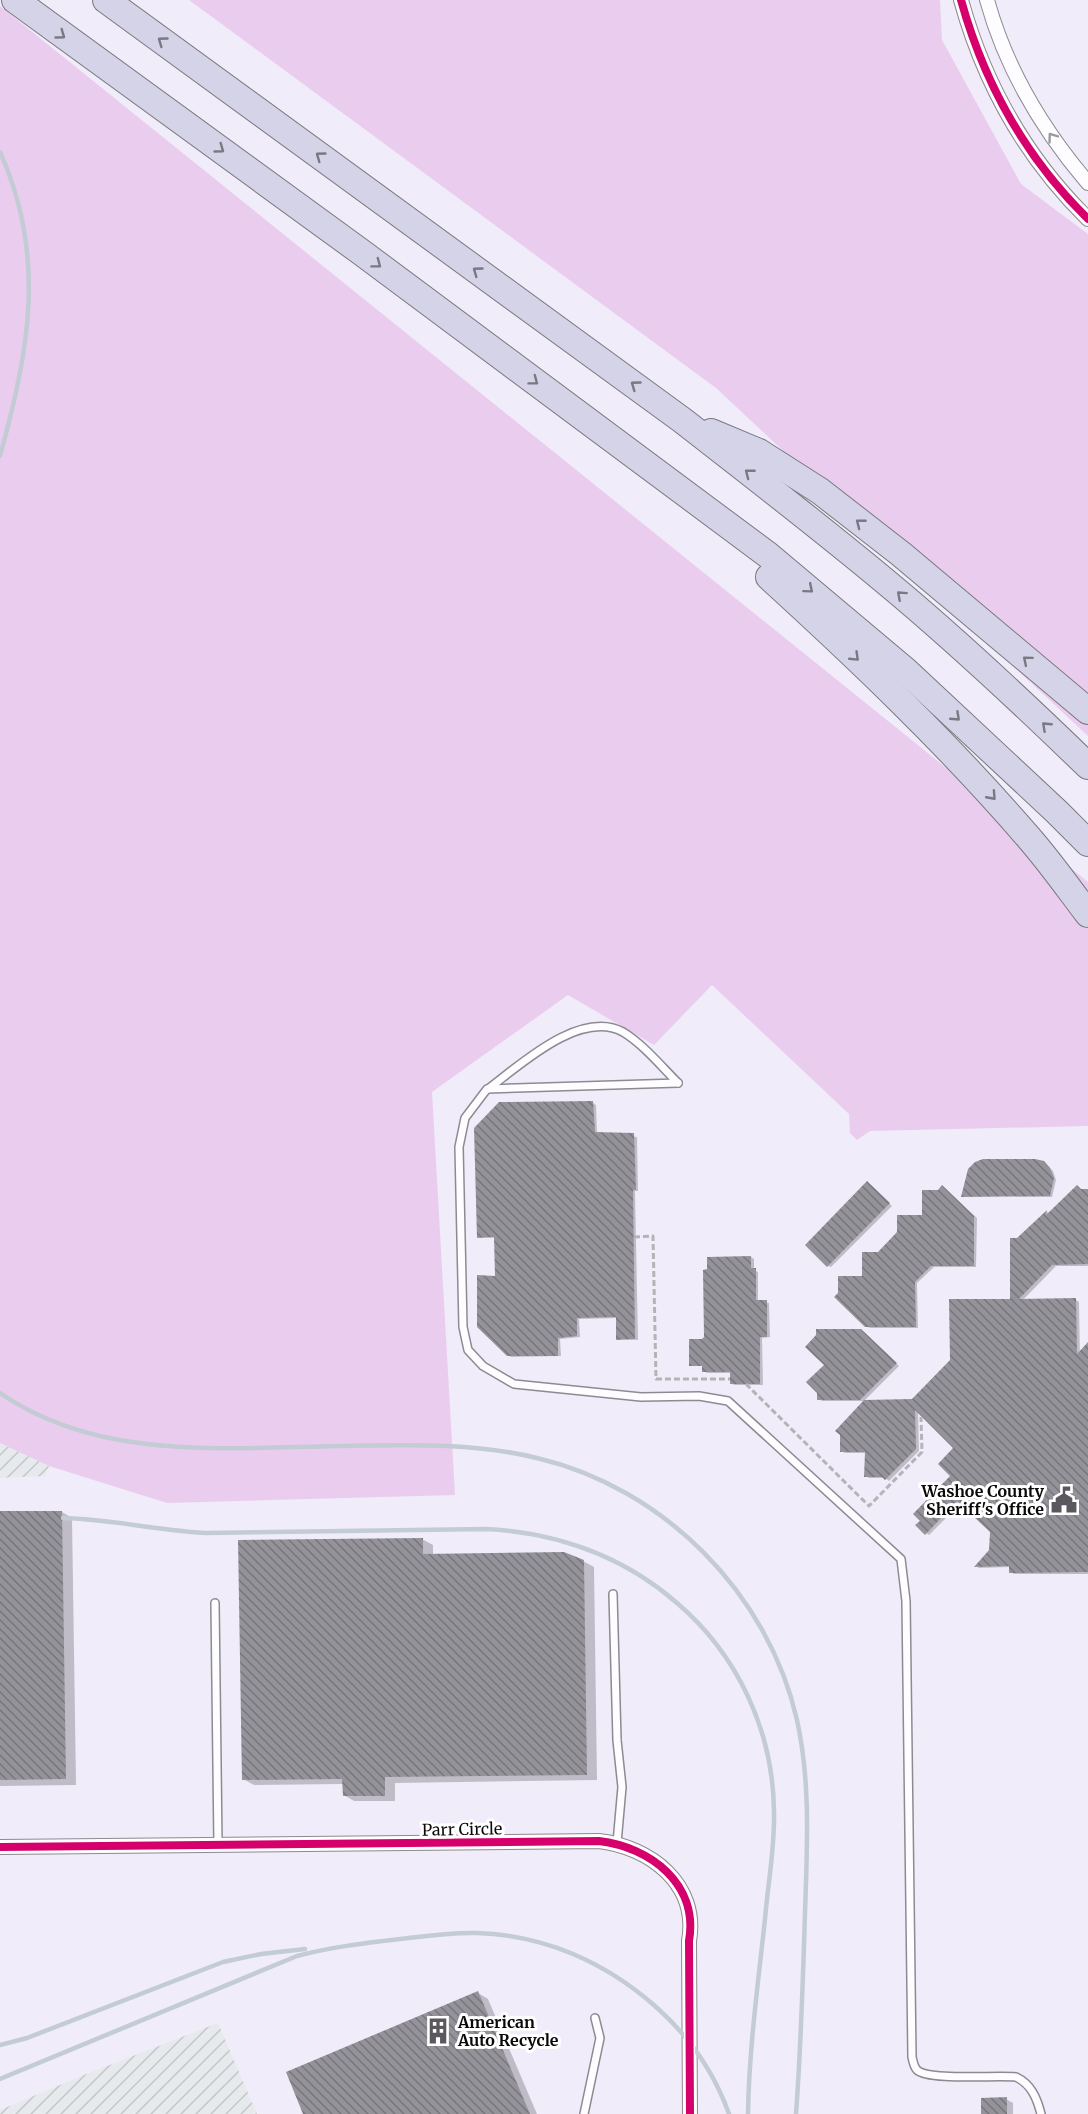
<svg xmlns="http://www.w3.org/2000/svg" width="1088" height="2114" font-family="Merriweather,serif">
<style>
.industrial{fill:url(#industrial-furrows)}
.grass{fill:#eacdee}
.shadow{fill:#0003}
.building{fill:url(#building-back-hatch)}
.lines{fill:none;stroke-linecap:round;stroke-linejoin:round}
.service-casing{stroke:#8d8b91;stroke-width:10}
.minor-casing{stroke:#8d8b91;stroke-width:16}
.motorway-casing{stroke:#7a787e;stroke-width:28}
.path{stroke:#b4b4b6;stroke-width:3;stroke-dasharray:6 3;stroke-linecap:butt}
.service{stroke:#fdfcfe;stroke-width:7}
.minor{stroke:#fdfcfe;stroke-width:14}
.motorway{stroke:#d4d3e7;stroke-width:26}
.rail{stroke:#c3cbd4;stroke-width:4.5}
.cycleway-casing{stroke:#fff;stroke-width:11}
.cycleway{stroke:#d6006c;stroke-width:8}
.oneway{stroke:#797883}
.oneway2{stroke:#9b9b9c}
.labels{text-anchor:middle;stroke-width:6;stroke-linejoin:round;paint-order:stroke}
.poi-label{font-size:16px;font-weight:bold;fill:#090909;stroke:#fff;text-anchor:end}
.street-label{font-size:16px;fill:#090909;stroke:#fff}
</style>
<defs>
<pattern id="industrial-furrows" width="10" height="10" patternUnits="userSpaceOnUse" patternTransform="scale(1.5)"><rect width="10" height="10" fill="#e6eaec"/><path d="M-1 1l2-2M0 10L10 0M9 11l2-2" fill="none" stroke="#c4c7c9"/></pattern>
<pattern id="building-back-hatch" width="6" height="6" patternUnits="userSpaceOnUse" patternTransform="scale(1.5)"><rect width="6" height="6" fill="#95939a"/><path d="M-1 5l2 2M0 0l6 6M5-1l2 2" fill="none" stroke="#78767c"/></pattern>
</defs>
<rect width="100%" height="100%" fill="#f0ecf9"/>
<g class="industrial">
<path d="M0 1443 49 1466 45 1476 0 1478Z"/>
<path d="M218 2023 257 2114H0V2110L84 2075Z"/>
</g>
<g class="grass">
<path d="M189 0H940L942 40 1021 184 1088 234V736L716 388Z"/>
<path d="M0 6 1088 882V1126L870 1131 857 1140 850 1133 849 1114 712 985 654 1045 568 995 432 1092 455 1495 167 1503 49 1466 0 1443Z"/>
</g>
<g class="shadow">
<path d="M593 1103 596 1105 597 1133 637 1137 638 1191H635L638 1340 618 1339 617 1318 579 1319 580 1337 560 1339 561 1356 511 1357 508 1355 496 1277V1238L478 1237Z"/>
<path d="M1047 1165 1053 1171 1056 1180 1052 1197 963 1196Z"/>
<path d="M870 1185 892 1206 831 1267 828 1266Z"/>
<path d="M945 1188 977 1218 976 1267H934L917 1283 918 1328H870L866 1326 864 1277 879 1253 923 1217 938 1192Z"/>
<path d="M1082 1190H1088V1266H1056L1023 1300H1076L1079 1302 1080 1364 1088 1372V1574H1014L1011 1572 1010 1567 979 1568 976 1566 991 1551V1532L961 1503 929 1535 926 1533 952 1476 955 1448 918 1411 919 1451 889 1481 885 1478H869L866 1476V1453H845L841 1451 912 1401 1012 1301 1018 1240 1047 1212 1050 1213Z"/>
<path d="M751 1257 754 1259V1270L758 1272V1302L769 1303 770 1337 762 1338 763 1385H735L732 1384V1373H707L704 1371V1366L690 1365Z"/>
<path d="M864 1332 899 1366 864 1401H822L819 1399 826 1365Z"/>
<path d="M62 1512 72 1518 76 1785 0 1786V1513Z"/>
<path d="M422 1539 433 1545V1556L583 1561 594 1567 597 1780 395 1783V1801H354L344 1795V1784L254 1785 243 1779Z"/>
<path d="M478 1993 488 1999 537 2114H305Z"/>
<path d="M1006 2099 1013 2103V2114H983Z"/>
</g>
<g class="building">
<path d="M593 1101 595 1132 634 1133 636 1190H633L635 1339 616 1340V1317L577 1318V1336L558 1338V1356H507L477 1327V1275L495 1276 494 1237 477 1238 474 1128 499 1102Z"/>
<path d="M983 1159H1035L1044 1161 1050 1168 1054 1178 1050 1196 961 1197 968 1169 975 1162Z"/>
<path d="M867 1181 890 1203 827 1267 805 1245Z"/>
<path d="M942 1185 974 1216V1266H931L915 1282 916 1327H865L834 1297 838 1293V1276H862V1252H878L897 1232V1215H922V1190H938Z"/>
<path d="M1077 1185 1081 1189H1088V1264L1052 1265 1019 1299 1076 1298 1077 1354 1088 1342V1572L1009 1573V1566L974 1567 989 1550 990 1532 957 1501 925 1535 915 1525 920 1521 913 1514 950 1476 938 1464 953 1448 915 1410 916 1449 885 1480 882 1477H864L865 1452H840V1435L835 1431 864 1400 912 1399 950 1360 949 1299H1010V1238H1017L1047 1210 1046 1215Z"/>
<path d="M751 1256V1268H756V1300H767V1337H760V1384H730V1372H702V1366H689V1339H702L704 1337 703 1270 707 1269V1257Z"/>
<path d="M816 1329H861L897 1363 860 1400H817V1393L806 1382 824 1365 805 1347 816 1335Z"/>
<path d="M0 1511H62L66 1779 0 1780Z"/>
<path d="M423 1538V1554L564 1552 584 1560 587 1775 385 1777V1796H343L342 1779 242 1780 238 1540Z"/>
<path d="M478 1991 530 2114H303L286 2072Z"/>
<path d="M1007 2097V2114H981V2098Z"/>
</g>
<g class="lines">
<g class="service-casing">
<g id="service">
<path d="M678 1083 487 1089 465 1118 459 1147 463 1327 468 1350 483 1366 514 1384 641 1397 699 1396 728 1401 901 1559 906 1601 912 2057C913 2062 914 2067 917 2070 929 2081 996 2075 1016 2077 1031 2084 1037 2098 1041 2114"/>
<path d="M488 1089C520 1065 580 1009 623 1032 643 1044 661 1066 678 1083"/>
<path d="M613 1594 617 1740 622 1787 617 1843"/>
<path d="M215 1603 218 1845"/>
<path d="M584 2114 600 2038 595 2018"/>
</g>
</g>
<g class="minor-casing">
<g id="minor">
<path d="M961 0C984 83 1026 158 1088 219"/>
<path d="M987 0C1006 69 1042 129 1088 183"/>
<path d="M0 1847 599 1841C650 1847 699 1884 689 1941L690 2114"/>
</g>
</g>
<g class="motorway-casing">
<g id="motorway">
<path d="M15 0 361 252 768 555 906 671 1057 812 1088 843"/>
<path d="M106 0 682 420C750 473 819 526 886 582 956 640 1023 703 1088 766"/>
<path d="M711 432 759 452 820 491 901 554 1088 711"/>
<path d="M769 577C860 660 949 745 1029 838 1050 862 1069 889 1088 914"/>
</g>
</g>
<g class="path">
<path d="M634 1237 653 1236 656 1379H730"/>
<path d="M746 1384 869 1506 922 1452 921 1417"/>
</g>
<use href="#service" class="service"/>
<use href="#minor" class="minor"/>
<use href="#motorway" class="motorway"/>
<g class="rail">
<path d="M0 152C47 257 29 350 0 456"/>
<path d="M0 1393C99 1461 223 1448 337 1446 404 1445 472 1442 537 1458 664 1488 768 1593 797 1720 811 1783 807 1849 805 1913 803 1980 801 2047 796 2114"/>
<path d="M63 1518C112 1519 159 1531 207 1533L486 1529C557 1533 623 1556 677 1603 738 1655 773 1731 774 1811 775 1847 768 1883 765 1919 758 1984 749 2049 748 2114"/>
<path d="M0 2045 27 2038 223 1962 261 1954 305 1949"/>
<path d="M0 2079 297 1956C331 1947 365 1943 400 1939 425 1936 452 1932 477 1933 544 1935 605 1962 655 2006 688 2035 714 2072 729 2114"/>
</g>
<g class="cycleway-casing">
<g id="cycleway">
<path d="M961 0C984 83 1026 158 1088 219"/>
<path d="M0 1847 599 1841C650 1847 699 1884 689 1941L690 2114"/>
</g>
</g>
<use href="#cycleway" class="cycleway"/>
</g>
<defs><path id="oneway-chevron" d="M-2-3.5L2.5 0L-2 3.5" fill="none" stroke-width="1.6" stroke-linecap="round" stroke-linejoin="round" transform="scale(1.5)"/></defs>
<g class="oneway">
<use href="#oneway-chevron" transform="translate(61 35) rotate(36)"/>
<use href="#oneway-chevron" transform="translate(162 41) rotate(-144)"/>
<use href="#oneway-chevron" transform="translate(220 149) rotate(36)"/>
<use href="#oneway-chevron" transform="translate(320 156) rotate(-144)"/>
<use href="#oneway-chevron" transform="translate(377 264) rotate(37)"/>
<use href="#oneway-chevron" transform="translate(477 271) rotate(-144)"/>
<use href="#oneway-chevron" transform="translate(534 381) rotate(37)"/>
<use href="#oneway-chevron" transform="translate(635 385) rotate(-144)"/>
<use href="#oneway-chevron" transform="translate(749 473) rotate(-142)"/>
<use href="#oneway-chevron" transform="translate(860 523) rotate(-142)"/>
<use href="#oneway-chevron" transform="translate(809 589) rotate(40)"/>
<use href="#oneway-chevron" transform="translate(901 595) rotate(-138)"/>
<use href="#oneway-chevron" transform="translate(855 657) rotate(44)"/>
<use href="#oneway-chevron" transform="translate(1027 660) rotate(-140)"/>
<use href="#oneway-chevron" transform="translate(956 717) rotate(43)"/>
<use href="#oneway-chevron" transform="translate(1046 726) rotate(-137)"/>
<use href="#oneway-chevron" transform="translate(992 796) rotate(48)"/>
</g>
<use class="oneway2" href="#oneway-chevron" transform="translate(1052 137) rotate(-126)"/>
<defs>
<g id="civic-bare" transform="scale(2.07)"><path d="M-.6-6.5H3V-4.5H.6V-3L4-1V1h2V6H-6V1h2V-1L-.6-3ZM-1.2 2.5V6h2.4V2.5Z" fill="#5a585d" stroke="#fff" stroke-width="2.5" paint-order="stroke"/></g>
<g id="building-bare" transform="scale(2.07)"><path d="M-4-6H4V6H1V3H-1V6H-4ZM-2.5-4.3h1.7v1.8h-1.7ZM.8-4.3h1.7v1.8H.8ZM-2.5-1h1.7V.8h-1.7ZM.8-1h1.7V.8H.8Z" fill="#5a585d" stroke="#fff" stroke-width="2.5" paint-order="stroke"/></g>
</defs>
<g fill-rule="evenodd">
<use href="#civic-bare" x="1064" y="1500"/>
<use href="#building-bare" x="438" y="2031"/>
</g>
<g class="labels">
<g class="poi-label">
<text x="1044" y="1497">Washoe County<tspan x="1044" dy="18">Sheriff's Office</tspan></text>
<text x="458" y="2028" text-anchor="start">American<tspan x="458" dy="18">Auto Recycle</tspan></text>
</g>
<g class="street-label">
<text transform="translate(462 1829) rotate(-1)" y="6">Parr Circle</text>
</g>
</g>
</svg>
